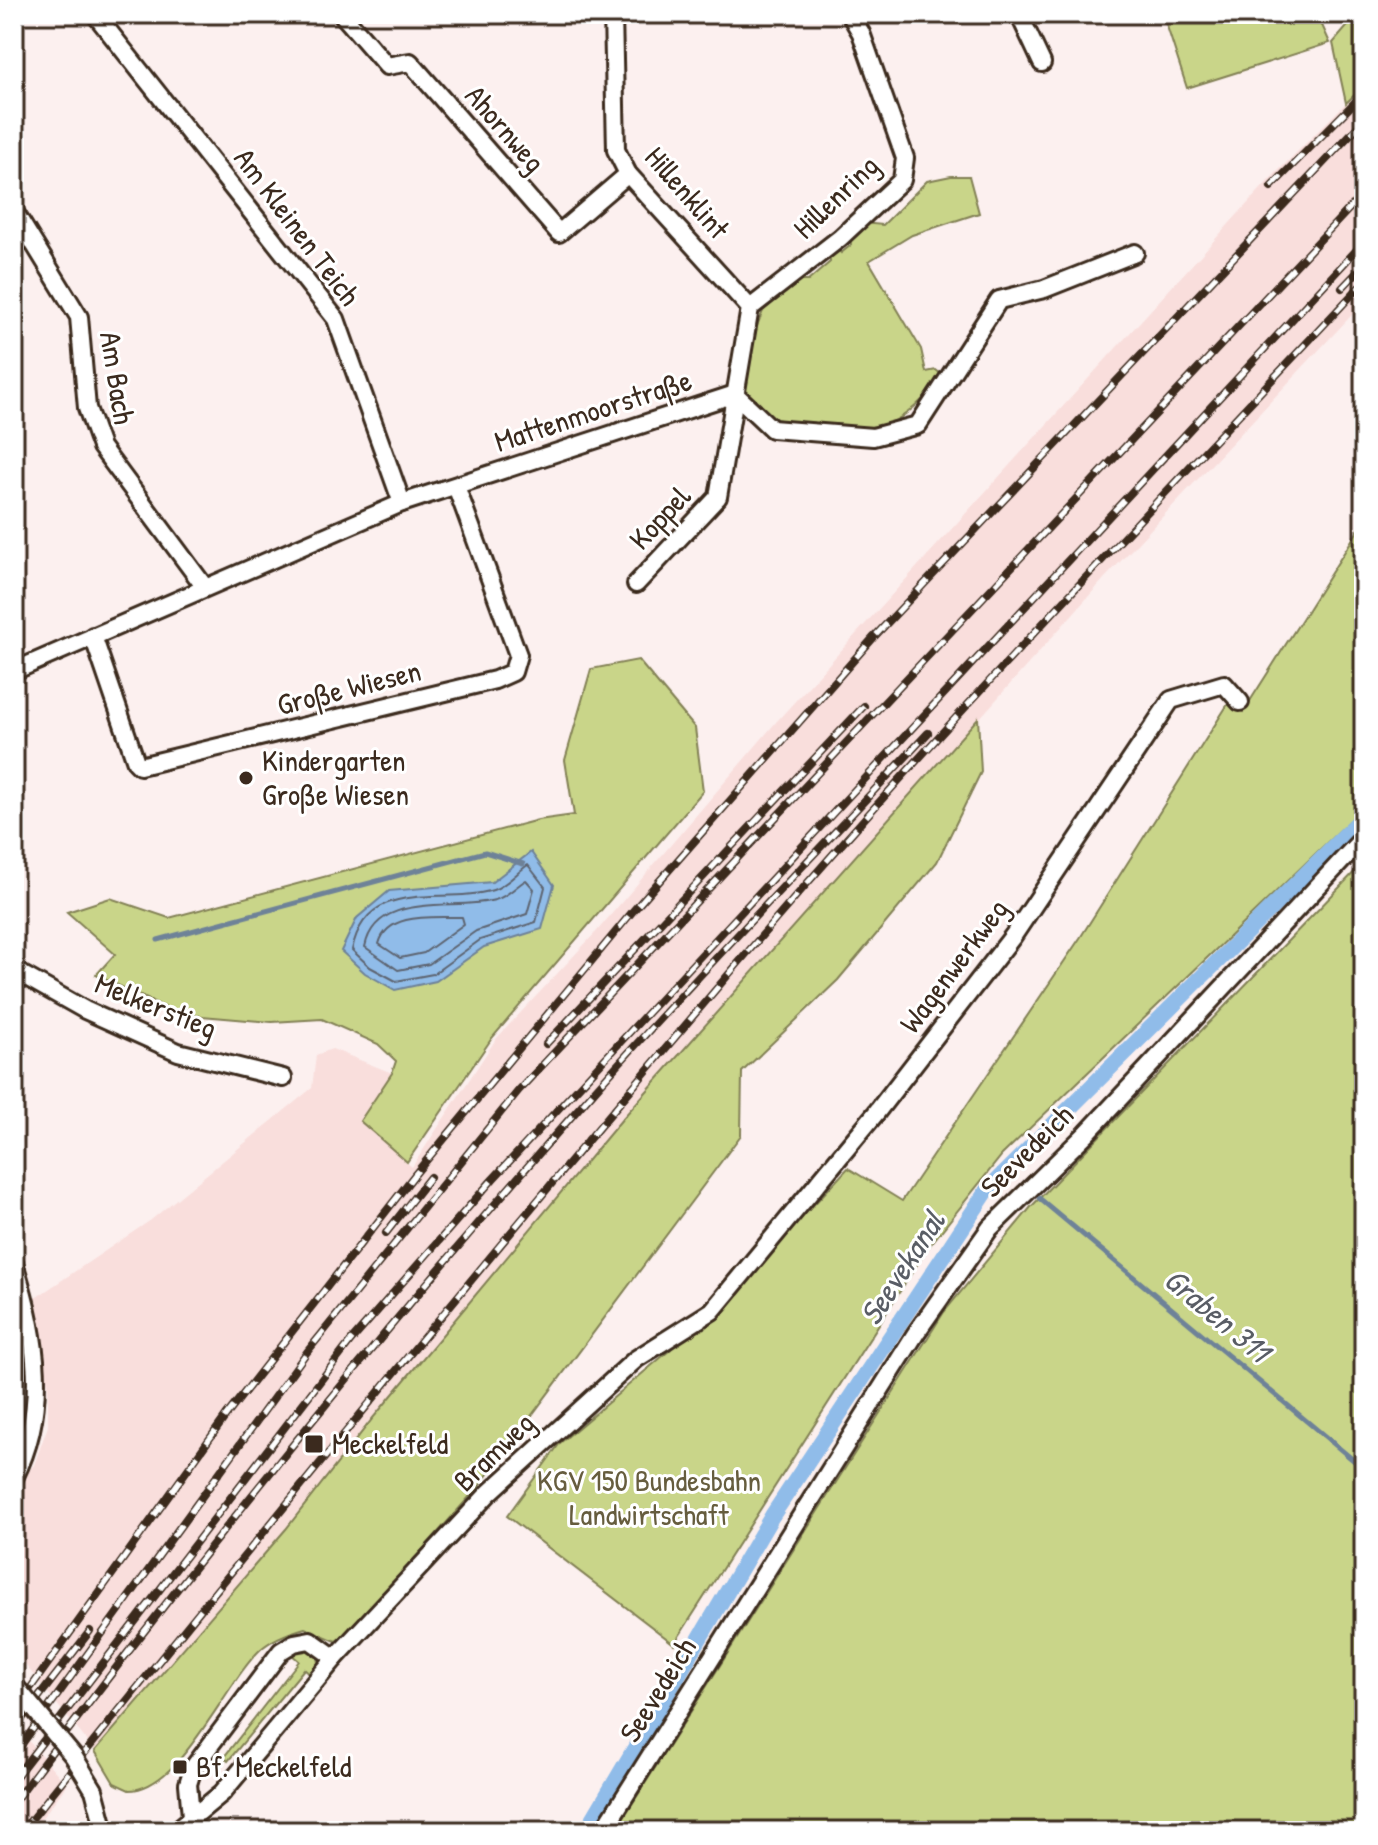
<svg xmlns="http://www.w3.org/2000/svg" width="1378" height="1845" font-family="'Patrick Hand',sans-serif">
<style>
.built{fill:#f9dedc}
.green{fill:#c9d589;stroke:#828054;stroke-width:2}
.water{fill:#90bce9;stroke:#6e8298;stroke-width:2}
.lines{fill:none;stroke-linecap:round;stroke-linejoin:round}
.shore{stroke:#5d646f;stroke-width:2}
.stream{stroke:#6e8298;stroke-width:5}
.canal{stroke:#90bce9;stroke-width:16}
.minor-casing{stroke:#3b2a1e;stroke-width:22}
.minor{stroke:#fff;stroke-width:16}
.rail-casing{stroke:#3b2a1e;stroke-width:8}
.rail{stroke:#fff;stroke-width:5;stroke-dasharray:15;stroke-linecap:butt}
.minor-bridge-casing{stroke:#3b2a1e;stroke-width:22;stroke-linecap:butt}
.minor-bridge{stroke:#fff;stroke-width:16}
.poi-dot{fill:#3b2a1e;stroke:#fff;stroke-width:3}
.labels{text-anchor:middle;stroke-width:6;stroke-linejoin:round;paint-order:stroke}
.street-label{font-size:30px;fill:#3b2a1e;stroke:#fff}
.poi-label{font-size:30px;fill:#3b2a1e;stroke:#fff;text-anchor:start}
.park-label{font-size:30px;fill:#665d3e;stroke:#fff}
.water-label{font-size:32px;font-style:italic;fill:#595d65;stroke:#fff}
</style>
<rect width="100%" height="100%" fill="#fcf0ef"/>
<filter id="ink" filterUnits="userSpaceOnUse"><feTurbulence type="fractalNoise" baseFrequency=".0125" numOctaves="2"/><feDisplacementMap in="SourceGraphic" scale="16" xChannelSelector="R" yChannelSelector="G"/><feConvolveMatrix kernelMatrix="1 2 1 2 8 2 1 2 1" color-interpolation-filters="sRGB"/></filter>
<g filter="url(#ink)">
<g class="built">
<path d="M1364 85V302L1104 579 623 1118 373 1418 286 1529 95 1751 14 1651V1486L34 1465 48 1426V1384L34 1299 151 1220 312 1088 316 1055 332 1049 392 1073 360 1121 412 1167 496 1039 597 931 777 721 1269 180Z"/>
<path d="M14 1724 67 1785 32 1831H14Z"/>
</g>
<g class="green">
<path d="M1163 14H1317L1330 43 1187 88Z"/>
<path d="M1358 14H1364V86L1346 103 1333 43Z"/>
<path d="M951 176H969L979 213 912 235 869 261 921 349 926 372 936 370 942 375C906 427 874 437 814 427 790 423 771 419 749 408L742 384 758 323 763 311 797 281H808L830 262 829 251 836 247 841 253 851 245 850 232 862 223 883 225 927 181Z"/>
<path d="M1364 521V807L1002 1155 927 1249 674 1644 507 1516 560 1443 670 1350 745 1278 848 1168 902 1201 1080 938 1228 704 1243 712Z"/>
<path d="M638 660 695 728 703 791 492 1038 407 1162 360 1121 392 1073 396 1061 378 1044 322 1019 272 1022 179 1014 96 975 115 954 67 912 110 898 169 918 538 820 574 815 565 760 591 669Z"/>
<path d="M978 718 981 772 937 862 838 980 742 1072 741 1135 479 1486 353 1628 336 1641 305 1628C291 1632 272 1639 261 1649 225 1682 181 1790 129 1790L114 1783 95 1751 286 1529 373 1418 623 1118Z"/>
<path d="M1364 862V1831H615L944 1312 1031 1207Z"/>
<path d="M306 1649 316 1653 319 1667 312 1676 304 1669 228 1761 224 1757 299 1661 291 1654Z"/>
</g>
<path class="water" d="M531 852 554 885 542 929 484 947 436 981 395 990 365 973 341 951 357 918 389 891 492 882Z"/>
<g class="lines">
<g class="shore">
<path d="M528 865 545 887 536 922 480 940 433 974 396 981 370 967 352 950C367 875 442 906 493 890 506 886 517 872 528 865Z"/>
<path d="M526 880 534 889 527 914 476 931 429 964 398 970 365 947C376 891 452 911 495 900 507 897 516 886 526 880Z"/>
<path d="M462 917 464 924 424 953 400 958 379 944C388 911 435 918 462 917Z"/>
</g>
<g class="stream">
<path d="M158 940 485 852 523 864"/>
<path d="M1039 1198 1364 1469"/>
</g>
<path class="canal" d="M586 1831 772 1516 988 1189 1364 816"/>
<g class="minor-casing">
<g id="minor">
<path d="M95 14 336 319 402 503"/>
<path d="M342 14 387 66 410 62 559 233 628 174"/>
<path d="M613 14 616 150 628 174 750 308 718 497 636 584"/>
<path d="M1019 14 1042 63"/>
<path d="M14 211 79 317 87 408 101 447 204 586"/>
<path d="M750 308 840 238 902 180 905 158 861 33 850 14"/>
<path d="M93 636 136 762 140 766 495 680 513 672 518 655 456 486"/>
<path d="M14 671 402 503 735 394 772 429 873 437 918 425 999 300 1044 289 1135 253"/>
<path d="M14 970 85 1010 178 1052 283 1078"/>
<path d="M14 1263C37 1336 49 1409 14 1478"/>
<path d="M94 1790 105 1831"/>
<path d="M191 1816 188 1784 193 1768 281 1651 294 1643 310 1640 335 1658"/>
<path d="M176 1831 222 1793 335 1658 489 1493 636 1359 712 1311 876 1113 1013 936 1171 700 1224 684 1240 702"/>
<path d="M603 1831 916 1333 990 1228 1087 1133 1364 837"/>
</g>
</g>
<use href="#minor" class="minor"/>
<g class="rail-casing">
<g id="rail">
<path d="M1271 187 1364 93"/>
<path d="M1342 288 1364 265"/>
<path d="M546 1044 864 706"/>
<path d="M386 1233 430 1177"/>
<path d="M14 1711 226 1416 416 1173 633 911 874 637 1364 120"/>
<path d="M14 1729 90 1631"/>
<path d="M14 1755 307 1352 519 1090 1364 193"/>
<path d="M14 1779 351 1341 493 1179 1364 242"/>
<path d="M14 1802C198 1556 391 1319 595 1090 703 969 817 852 928 733"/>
<path d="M22 1831C269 1523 520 1217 777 918 966 700 1167 492 1364 282"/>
</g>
</g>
<use href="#rail" class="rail"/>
<g class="minor-bridge-casing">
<path id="minor-bridge" d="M15 1686 74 1757 94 1790"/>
</g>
<use href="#minor-bridge" class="minor-bridge"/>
</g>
</g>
<g class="poi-dot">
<circle cx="246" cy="778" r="8"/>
<rect x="304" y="1434" width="20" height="20" rx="4"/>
<rect x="172" y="1759" width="16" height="16" rx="4"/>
</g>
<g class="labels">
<g class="street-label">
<text transform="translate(505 129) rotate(49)" y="10">Ahornweg</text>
<text transform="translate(687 193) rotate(49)" y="10">Hillenklint</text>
<text transform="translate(836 197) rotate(-44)" y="10">Hillenring</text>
<text transform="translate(297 227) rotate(53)" y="10">Am Kleinen Teich</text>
<text transform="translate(117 378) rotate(81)" y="10">Am Bach</text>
<text transform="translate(593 411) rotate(-18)" y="10">Mattenmoorstraße</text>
<text transform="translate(660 518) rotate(-47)" y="10">Koppel</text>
<text transform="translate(349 688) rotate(-14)" y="10">Große Wiesen</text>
<text transform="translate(954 966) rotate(-53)" y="10">Wagenwerkweg</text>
<text transform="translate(156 1006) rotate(22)" y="10">Melkerstieg</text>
<text transform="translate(1027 1151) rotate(-45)" y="10">Seevedeich</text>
<text transform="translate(494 1452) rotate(-44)" y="10">Bramweg</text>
<text transform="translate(658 1690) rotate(-58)" y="10">Seevedeich</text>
</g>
<g class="poi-label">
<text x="262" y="771">Kindergarten<tspan x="262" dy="34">Große Wiesen</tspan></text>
<text x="332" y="1454">Meckelfeld</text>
<text x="196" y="1777">Bf. Meckelfeld</text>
</g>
<g class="park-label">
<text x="649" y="1491">KGV 150 Bundesbahn<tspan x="649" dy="34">Landwirtschaft</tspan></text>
</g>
<g class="water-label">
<text transform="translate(902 1268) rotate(-57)" y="11">Seevekanal</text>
<text transform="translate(1217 1315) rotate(40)" y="11">Graben 311</text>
</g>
</g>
<rect width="1378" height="1845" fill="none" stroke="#fff" stroke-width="48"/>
<rect x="24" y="24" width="1330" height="1797" fill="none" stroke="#3b2a1e" stroke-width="3" filter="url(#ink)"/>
</svg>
